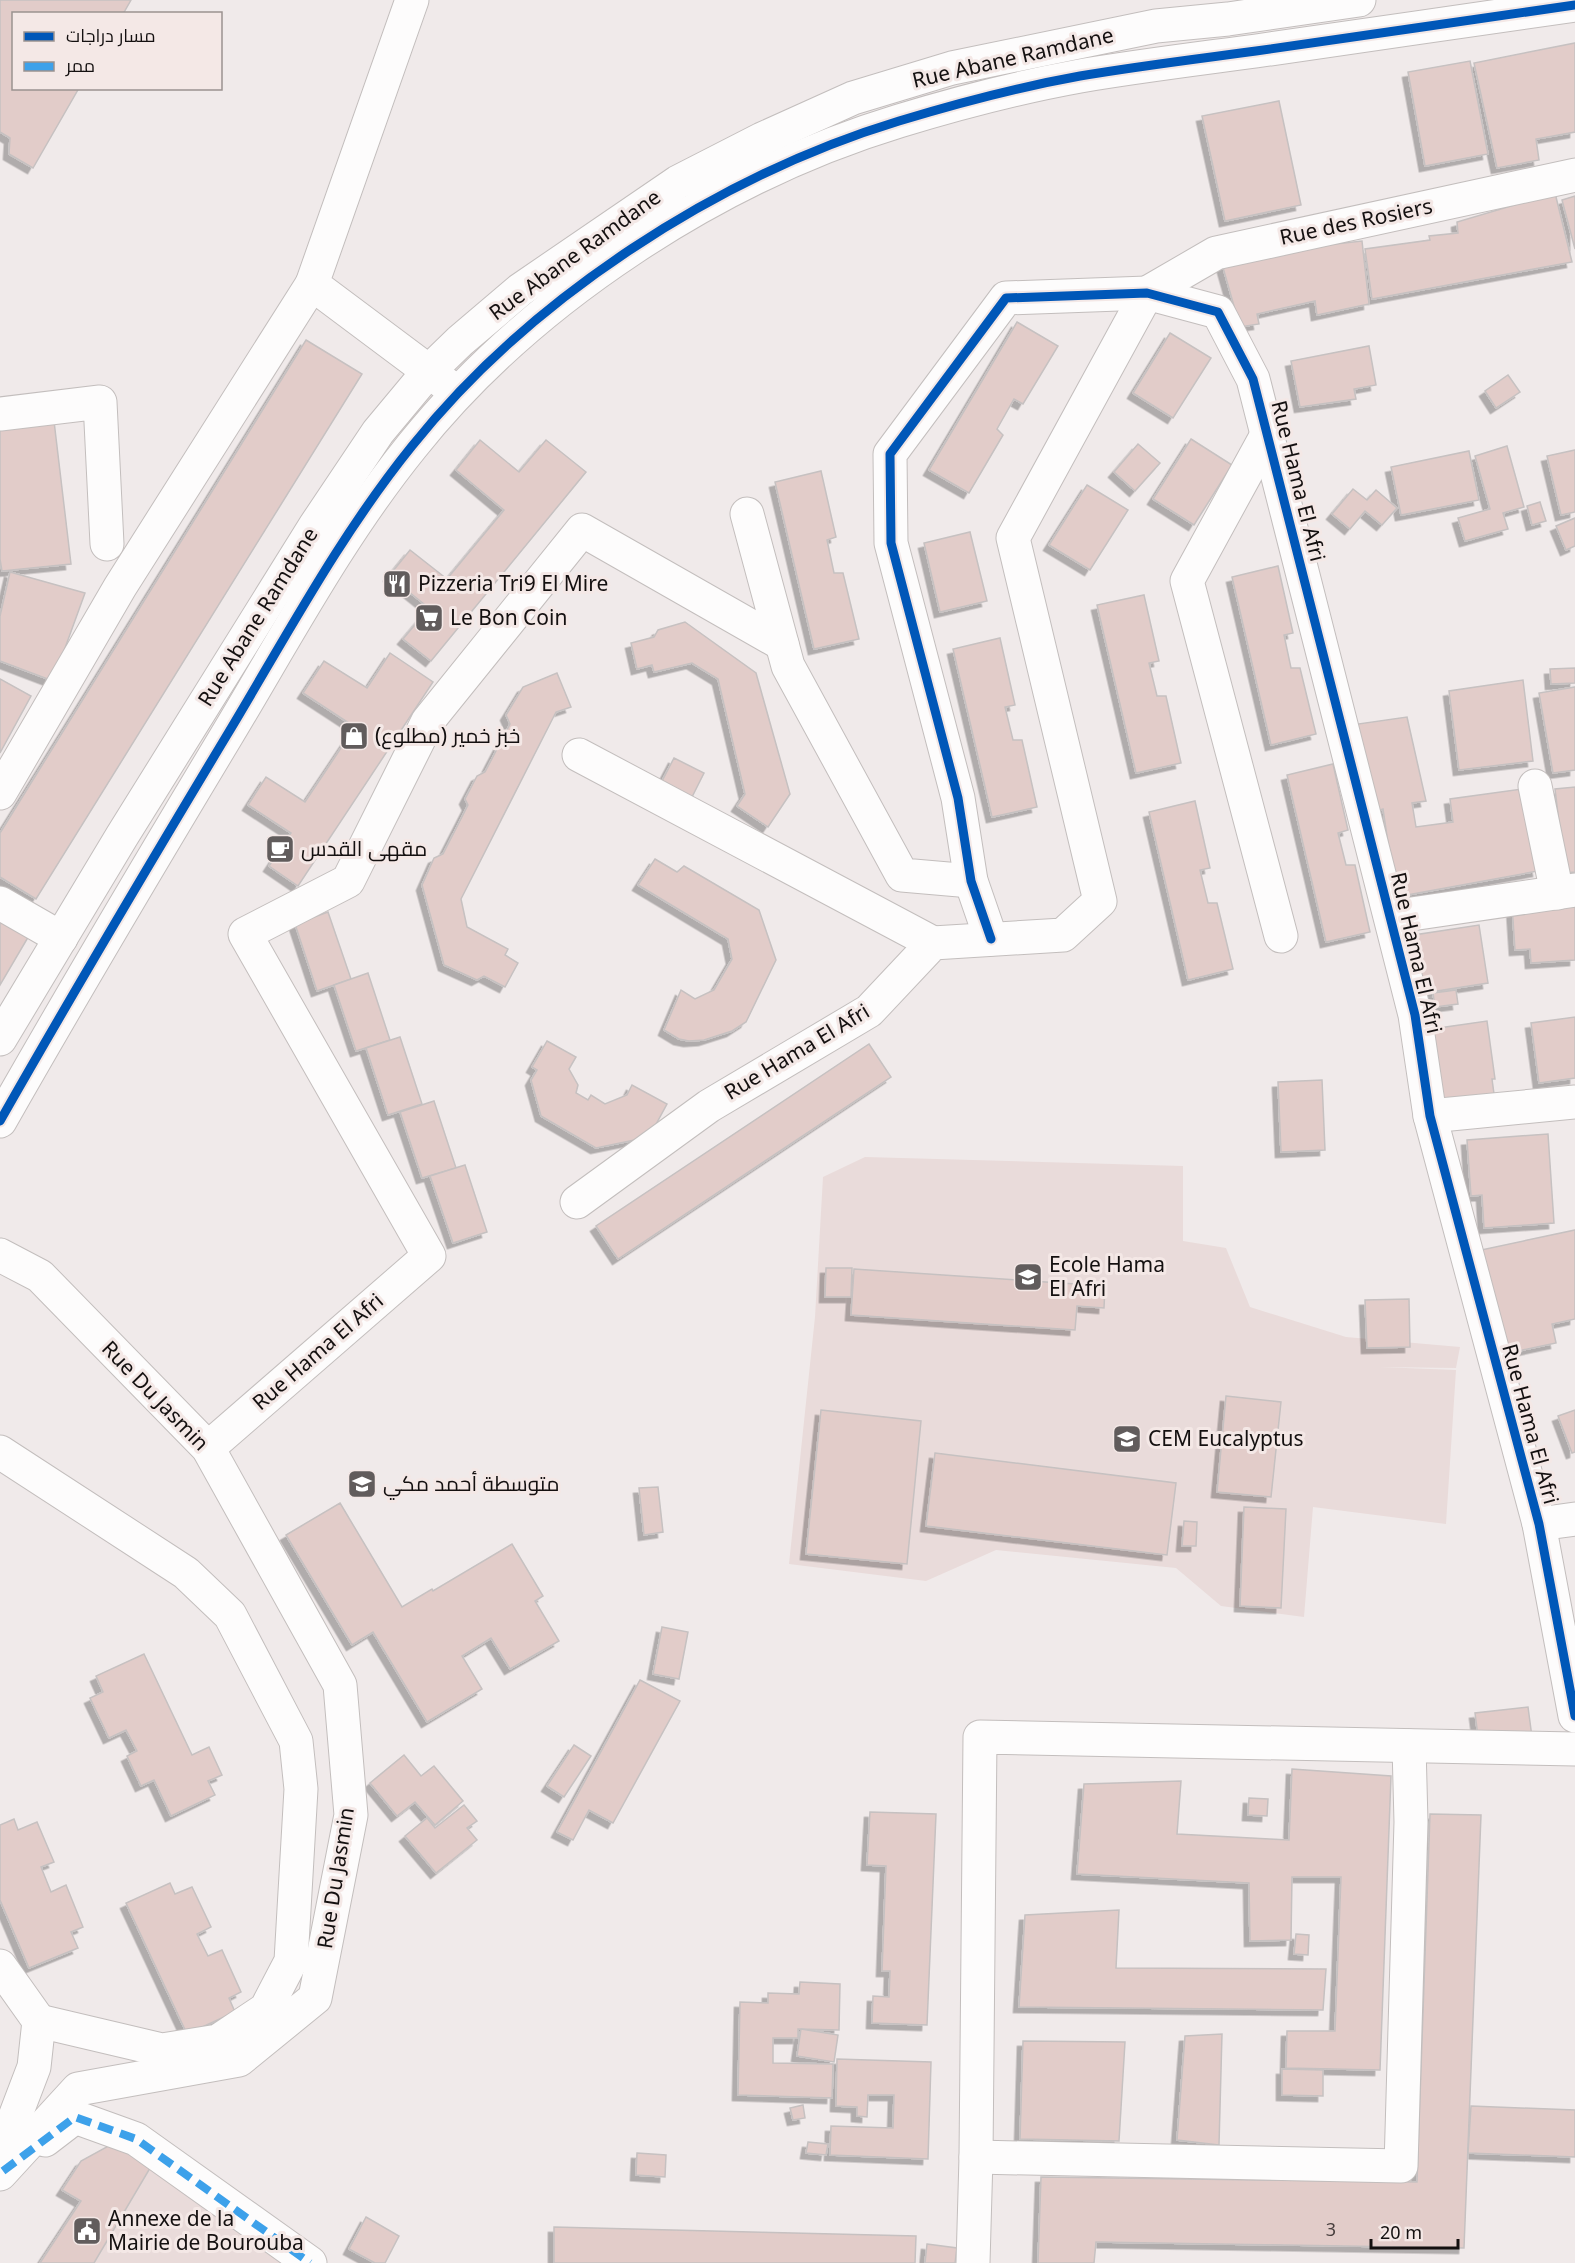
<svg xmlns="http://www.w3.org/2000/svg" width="1575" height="2263" font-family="'Noto Sans',Cairo,sans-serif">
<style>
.built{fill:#e9dbda}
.building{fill:#e2ccc9;stroke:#c6c1c1;stroke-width:1.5;filter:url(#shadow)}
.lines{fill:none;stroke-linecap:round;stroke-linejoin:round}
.minor-casing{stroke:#c3bebd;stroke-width:35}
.minor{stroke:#fdfcfc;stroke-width:33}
.quiet{stroke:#3da1ea;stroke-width:8;stroke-dasharray:15 8;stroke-linecap:butt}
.cycleway-casing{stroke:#f4e8e6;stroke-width:13}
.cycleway{stroke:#0057b8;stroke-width:9}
.labels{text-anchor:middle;stroke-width:6;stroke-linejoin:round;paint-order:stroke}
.number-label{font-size:18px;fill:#483f3e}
.street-label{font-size:21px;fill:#141010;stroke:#f4e8e6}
.poi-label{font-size:21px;fill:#141010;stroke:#f4e8e6;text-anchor:start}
</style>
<defs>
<filter id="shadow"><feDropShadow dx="-5.5" dy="5.5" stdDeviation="0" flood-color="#0004"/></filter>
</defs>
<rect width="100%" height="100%" fill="#f0eaea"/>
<g class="built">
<path d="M865 1157 1183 1166V1241L1226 1248 1250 1307 1346 1337 1460 1347 1456 1368 1380 1367 1456 1370 1446 1524 1313 1507 1304 1617 1221 1606 1176 1568 996 1550 926 1581 789 1564 815 1317 823 1177Z"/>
<path d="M156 2158 299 2263H90Z"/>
</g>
<g class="building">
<path d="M0 0H131L123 14H14V88H79L33 168 9 154 10 138 0 132Z"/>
<path d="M1575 43V132L1536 139 1539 160 1497 168 1474 63Z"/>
<path d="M1470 61 1488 154 1425 166 1408 72Z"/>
<path d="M1279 101 1301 205 1225 221 1202 116Z"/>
<path d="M1555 193 1572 262 1372 299 1365 249 1430 240 1429 236 1458 233 1457 222Z"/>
<path d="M1575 196V249L1562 200Z"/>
<path d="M1362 241 1369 304 1317 315 1315 301 1257 314 1259 324 1240 327 1220 257Z"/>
<path d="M1017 322 1058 346 1023 404 1014 399 997 429 1003 435 969 493 929 470Z"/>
<path d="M1170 333 1211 358 1173 418 1133 393Z"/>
<path d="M306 340 362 374 36 899 0 877V833Z"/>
<path d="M1369 346 1376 385 1354 389 1356 399 1300 407 1291 361Z"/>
<path d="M1508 375 1520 392 1496 408 1485 391Z"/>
<path d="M54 421 71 564 2 571 0 559V429Z"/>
<path d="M1191 439 1232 465 1194 525 1153 499Z"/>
<path d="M480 440 519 472 546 440 586 472 431 661 403 639 429 608 389 576 410 550 447 579 504 510 456 470Z"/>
<path d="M1138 444 1160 463 1135 491 1114 472Z"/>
<path d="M1507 446 1524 507 1503 513 1508 529 1465 541 1458 518 1490 509 1475 456Z"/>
<path d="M1575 450V512L1561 515 1547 456Z"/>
<path d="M1469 451 1479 500 1401 515 1391 467Z"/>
<path d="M821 471 836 537 827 540 834 573H843L859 639 814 649 775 482Z"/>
<path d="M1087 485 1128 510 1090 570 1049 545Z"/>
<path d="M1353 489 1367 500 1376 490 1397 508 1382 525 1365 511 1350 529 1332 514Z"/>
<path d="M1540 502 1546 521 1532 525 1527 506Z"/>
<path d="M1575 518V546L1566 550 1556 526Z"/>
<path d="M970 532 987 601 940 612 924 543Z"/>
<path d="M1278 566 1293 633 1284 635 1291 668H1300L1316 734 1271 745 1232 577Z"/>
<path d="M10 572 85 593 53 681 0 661V616Z"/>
<path d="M1144 595 1159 661 1149 663 1157 696H1166L1181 763 1136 773 1097 605Z"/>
<path d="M685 622 756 673 790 794 768 827 737 806 745 794 718 679 692 663 654 672 652 665 637 669 631 643 654 637 658 630Z"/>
<path d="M1000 638 1015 705 1005 707 1013 740H1022L1037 807 992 817 953 649Z"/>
<path d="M390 653 433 682 298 886 269 866 291 833 248 805 266 777 305 802 355 727 303 693 324 661 367 688Z"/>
<path d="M1575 668V683L1551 684 1550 669Z"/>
<path d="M557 673 571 707 556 712 461 899 467 927 508 949 505 955 518 963 505 987 484 976 477 980 444 965 422 885 434 858 443 854 468 805 465 799 477 776 485 772 510 724 506 715 523 687Z"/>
<path d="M0 679 31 696 0 753Z"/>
<path d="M1523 680 1533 761 1459 770 1449 691Z"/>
<path d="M1575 687V770L1553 773 1539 693Z"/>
<path d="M1407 717 1426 801 1412 803 1416 827 1453 822 1450 799 1522 789 1538 871 1396 897 1383 809 1374 812 1351 725Z"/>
<path d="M674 758 704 773 691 799 661 783Z"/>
<path d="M1333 764 1348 830 1338 833 1346 865H1355L1370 932 1326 942 1287 775Z"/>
<path d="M1575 787V872L1565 873 1555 789Z"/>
<path d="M1195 801 1210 868 1200 870 1208 903H1217L1233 969 1188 980 1149 812Z"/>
<path d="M655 859 677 872 684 866 759 910 776 960 746 1022 732 1031 704 1040 689 1041 679 1039 664 1030 681 990 695 999 714 990 732 959 728 939 638 885Z"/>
<path d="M1575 902V960L1531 963 1530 949 1515 950 1512 905Z"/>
<path d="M328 912 351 979 317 991 295 924Z"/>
<path d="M0 917 30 934 0 985Z"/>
<path d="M1479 925 1488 983 1424 993 1414 935Z"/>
<path d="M368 973 390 1040 356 1051 334 985Z"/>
<path d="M1456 990 1458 1004 1435 1007 1433 993Z"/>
<path d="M1575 1017V1078L1539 1083 1531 1023Z"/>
<path d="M1487 1021 1495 1079H1492L1495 1101 1436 1109 1425 1030Z"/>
<path d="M400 1037 422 1104 388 1115 366 1048Z"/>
<path d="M547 1041 576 1057 569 1069 578 1085 576 1093 588 1100 591 1095 605 1104 627 1095 632 1085 667 1104 649 1137 596 1148 541 1116 531 1080 537 1070 532 1067Z"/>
<path d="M869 1044 891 1077 618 1259 596 1226Z"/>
<path d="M1322 1080 1325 1150 1281 1152 1278 1082Z"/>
<path d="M434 1101 456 1168 422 1178 400 1112Z"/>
<path d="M1548 1134 1554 1223 1484 1228 1482 1195 1471 1196 1467 1140Z"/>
<path d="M465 1165 487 1232 453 1243 430 1176Z"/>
<path d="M1575 1230V1319L1552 1324 1556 1343 1504 1354 1481 1250Z"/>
<path d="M826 1268H852L851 1297H825Z"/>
<path d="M854 1269 1105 1286 1104 1308 1077 1306 1075 1330 851 1315Z"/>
<path d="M1409 1299 1410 1347 1367 1348 1365 1300Z"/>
<path d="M1226 1396 1281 1402 1271 1497 1217 1492Z"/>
<path d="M821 1410 921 1421 907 1564 806 1554Z"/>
<path d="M1575 1410V1452L1572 1453 1558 1416Z"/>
<path d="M935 1453 1176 1483 1167 1555 926 1526Z"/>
<path d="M658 1487 663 1532 644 1535 639 1488Z"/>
<path d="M340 1503 402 1607 432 1589 433 1591 512 1544 543 1596 535 1601 559 1641 510 1669 491 1638 462 1656 482 1689 427 1722 373 1632 352 1645 286 1535Z"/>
<path d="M1244 1507 1286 1509 1281 1608 1240 1606Z"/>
<path d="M1184 1521 1197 1522 1196 1546H1182Z"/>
<path d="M662 1627 688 1632 679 1679 653 1674Z"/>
<path d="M144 1654 192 1755 209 1747 222 1775 208 1781 215 1795 171 1816 154 1780 141 1786 127 1756 137 1751 126 1730 109 1738 90 1698 103 1692 96 1676Z"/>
<path d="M640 1680 680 1701 613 1823 589 1810 573 1840 557 1832Z"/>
<path d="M1528 1707 1532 1737 1479 1744 1475 1713Z"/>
<path d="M574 1745 591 1756 564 1797 547 1786Z"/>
<path d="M404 1755 421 1776 434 1766 463 1801 435 1825 415 1802 397 1816 370 1783Z"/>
<path d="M1292 1769 1391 1776 1380 2070 1286 2068 1287 2031H1335L1341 1877H1292L1291 1940 1250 1941 1249 1883 1077 1874 1084 1784 1181 1781 1177 1834 1289 1840Z"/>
<path d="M1249 1798 1268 1799 1267 1816 1248 1815Z"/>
<path d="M464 1805 477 1821 467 1828 477 1840 436 1873 405 1836 427 1818 435 1828Z"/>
<path d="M870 1812 936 1814 927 2025 872 2023 873 1996 889 1997 890 1971H882L886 1866 867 1865Z"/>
<path d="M1430 1814 1481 1815 1464 2248 1096 2242 1094 2263H1038L1041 2177 1417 2182Z"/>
<path d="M14 1819 18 1830 37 1822 54 1862 41 1867 51 1892 66 1885 83 1927 71 1932 78 1948 29 1968 0 1900V1825Z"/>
<path d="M170 1883 175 1894 192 1887 211 1927 197 1934 208 1956 222 1950 241 1992 229 1998 235 2012 187 2034 126 1903Z"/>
<path d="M1119 1910 1116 1968 1326 1969 1323 2010 1019 2007 1025 1915Z"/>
<path d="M1296 1934 1309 1935 1308 1955 1294 1954Z"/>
<path d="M800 1982 840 1984 839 2030 798 2029V2038H773V2063L833 2064 832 2098 738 2095 740 2002 768 2003V1993L799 1994Z"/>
<path d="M801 2029 838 2035 834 2062 797 2056Z"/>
<path d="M1222 2034 1219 2145 1177 2140 1185 2036Z"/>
<path d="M1023 2041 1125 2042 1119 2141 1020 2139Z"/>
<path d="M837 2059 931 2062 928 2159 830 2155 831 2126 893 2128 894 2095H868L867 2117 857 2116V2107L836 2106Z"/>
<path d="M1282 2069 1323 2070V2096L1282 2095Z"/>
<path d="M803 2105 805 2118 793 2120 790 2108Z"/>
<path d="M1471 2106 1575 2110V2157L1468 2153Z"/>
<path d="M121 2139 156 2158 94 2263H40L81 2201 62 2190 81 2161Z"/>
<path d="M808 2142 828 2144 826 2155 806 2153Z"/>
<path d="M637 2153 666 2155 665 2177 636 2175Z"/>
<path d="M366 2217 399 2236 385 2263H375L349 2249Z"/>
<path d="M554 2227 916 2236 915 2263H554Z"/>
<path d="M927 2244 957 2248 955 2263H925Z"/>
</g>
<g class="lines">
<g class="minor-casing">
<g id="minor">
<path d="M412 0 312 284 447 385"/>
<path d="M0 414 100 402 107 544"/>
<path d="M1268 433 1187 581 1281 936"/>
<path d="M747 514 788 666 902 875 971 881"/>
<path d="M579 755 933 943"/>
<path d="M1535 786 1557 893"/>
<path d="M0 793 120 587 312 284"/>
<path d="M0 903 61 938"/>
<path d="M1391 917 1575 890"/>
<path d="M991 939 971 881 958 798 891 543 890 454 1006 298 1147 293 1218 312 1253 379 1415 1015 1430 1116 1539 1524 1575 1716"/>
<path d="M0 1039 122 836 315 526 378 432 428 372 460 341 520 290 678 182 762 139 853 98 952 68 1156 26 1228 19 1359 0"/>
<path d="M1430 1116 1575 1102"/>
<path d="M0 1121C74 991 150 863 227 735 286 637 340 535 412 446 530 298 718 176 899 121 958 103 1019 87 1080 76 1139 66 1197 59 1256 51 1362 36 1469 20 1575 5"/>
<path d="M577 1202 709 1106 869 1011 933 943 1063 935 1100 901 1013 538 1147 293 1216 253 1575 175"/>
<path d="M0 1255 40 1276 208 1448 340 1685 351 1815 315 1998 239 2060 78 2089 0 2174"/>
<path d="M208 1448 429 1256 245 934 348 881 428 721 582 530 782 644"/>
<path d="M0 1452 186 1573 230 1615 296 1741 301 1789 291 1961 266 2009 218 2041 162 2050 39 2021"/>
<path d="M1539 1524 1575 1519"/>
<path d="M0 1966 39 2021 34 2067 0 2156"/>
<path d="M45 2140 75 2117 136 2139 310 2263"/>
<path d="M976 2157 1401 2166 1411 1822 1409 1746"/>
<path d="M973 2263 976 2157 980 1737 1575 1749"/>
</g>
</g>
<use href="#minor" class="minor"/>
<path class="quiet" d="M3 2171 75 2117 136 2139 310 2263"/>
<g class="cycleway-casing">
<g id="cycleway">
<path d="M991 939 971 881 958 798 891 543 890 454 1006 298 1147 293 1218 312 1253 379 1415 1015 1430 1116 1539 1524 1575 1716"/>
<path d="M0 1121C74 991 150 863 227 735 286 637 340 535 412 446 530 298 718 176 899 121 958 103 1019 87 1080 76 1139 66 1197 59 1256 51 1362 36 1469 20 1575 5"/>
</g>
</g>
<use href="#cycleway" class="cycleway"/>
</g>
<defs>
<g id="restaurant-square" transform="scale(1.5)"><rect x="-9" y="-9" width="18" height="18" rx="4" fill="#615c5c" stroke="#f4e8e6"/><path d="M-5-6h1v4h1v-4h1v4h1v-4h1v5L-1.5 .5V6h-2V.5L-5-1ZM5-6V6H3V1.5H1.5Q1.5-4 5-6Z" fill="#fff"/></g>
<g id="supermarket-square" transform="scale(1.5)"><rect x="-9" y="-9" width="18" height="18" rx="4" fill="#615c5c" stroke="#f4e8e6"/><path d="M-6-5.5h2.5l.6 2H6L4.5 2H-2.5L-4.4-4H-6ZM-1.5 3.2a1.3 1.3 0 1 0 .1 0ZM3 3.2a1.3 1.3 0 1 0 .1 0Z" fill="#fff"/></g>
<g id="shop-square" transform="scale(1.5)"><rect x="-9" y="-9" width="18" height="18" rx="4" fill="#615c5c" stroke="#f4e8e6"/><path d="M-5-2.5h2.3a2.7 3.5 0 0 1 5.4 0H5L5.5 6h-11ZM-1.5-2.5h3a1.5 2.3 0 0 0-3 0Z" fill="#fff"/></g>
<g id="cafe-square" transform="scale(1.5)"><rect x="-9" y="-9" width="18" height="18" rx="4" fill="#615c5c" stroke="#f4e8e6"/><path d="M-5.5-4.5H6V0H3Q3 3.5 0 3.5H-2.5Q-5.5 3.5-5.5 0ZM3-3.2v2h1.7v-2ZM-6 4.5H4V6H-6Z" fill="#fff"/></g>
<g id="school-square" transform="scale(1.5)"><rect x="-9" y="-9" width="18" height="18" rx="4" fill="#615c5c" stroke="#f4e8e6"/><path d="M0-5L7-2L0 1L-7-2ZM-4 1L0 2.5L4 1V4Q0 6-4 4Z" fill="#fff"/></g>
<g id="civic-square" transform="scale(1.5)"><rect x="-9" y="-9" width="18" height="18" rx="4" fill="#615c5c" stroke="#f4e8e6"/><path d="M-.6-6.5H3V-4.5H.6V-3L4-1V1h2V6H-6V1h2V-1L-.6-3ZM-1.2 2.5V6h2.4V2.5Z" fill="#fff"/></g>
</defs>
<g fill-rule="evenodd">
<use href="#restaurant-square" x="397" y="584"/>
<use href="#supermarket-square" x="429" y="618"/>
<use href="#shop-square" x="354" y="736"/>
<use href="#cafe-square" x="280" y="849"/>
<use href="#school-square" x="1028" y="1277"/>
<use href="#school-square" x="1127" y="1439"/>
<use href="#school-square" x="362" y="1484"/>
<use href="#civic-square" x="87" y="2231"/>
</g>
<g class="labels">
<g class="number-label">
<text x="1331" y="2236">3</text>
</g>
<g class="street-label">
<text transform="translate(1013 58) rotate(-13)" y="7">Rue Abane Ramdane</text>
<text transform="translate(1356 222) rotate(-12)" y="7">Rue des Rosiers</text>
<text transform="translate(575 255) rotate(-36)" y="7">Rue Abane Ramdane</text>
<text transform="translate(1298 481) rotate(76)" y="7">Rue Hama El Afri</text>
<text transform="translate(258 617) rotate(-58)" y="7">Rue Abane Ramdane</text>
<text transform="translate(1416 953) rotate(77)" y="7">Rue Hama El Afri</text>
<text transform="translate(797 1052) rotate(-31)" y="7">Rue Hama El Afri</text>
<text transform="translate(318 1352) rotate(-41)" y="7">Rue Hama El Afri</text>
<text transform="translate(155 1396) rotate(46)" y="7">Rue Du Jasmin</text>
<text transform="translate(1530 1424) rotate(75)" y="7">Rue Hama El Afri</text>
<text transform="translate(336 1878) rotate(-81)" y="7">Rue Du Jasmin</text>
</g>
<g class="poi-label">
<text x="418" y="591">Pizzeria Tri9 El Mire</text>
<text x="450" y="625">Le Bon Coin</text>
<text x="375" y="743">خبز خمير (مطلوع)</text>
<text x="301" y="856">مقهى القدس</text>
<text x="1049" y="1272">Ecole Hama<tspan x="1049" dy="24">El Afri</tspan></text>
<text x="1148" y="1446">CEM Eucalyptus</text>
<text x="383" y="1491">متوسطة أحمد مكي</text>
<text x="108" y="2226">Annexe de la<tspan x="108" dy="24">Mairie de Bourouba</tspan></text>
</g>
</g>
<rect x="12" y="12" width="210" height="78" fill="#f4e8e6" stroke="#9a9290" stroke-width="1.5"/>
<rect x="24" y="32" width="30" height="9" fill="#0057b8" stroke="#9a9290" stroke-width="1.5"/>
<text x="66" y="42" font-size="18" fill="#141010">مسار دراجات</text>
<rect x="24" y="62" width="30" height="9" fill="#3da1ea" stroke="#9a9290" stroke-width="1.5"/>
<text x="66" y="72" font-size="18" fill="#141010">ممر</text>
<path d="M1371 2239v9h87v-9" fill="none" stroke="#141010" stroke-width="3"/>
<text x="1380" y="2239" font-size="18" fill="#141010" stroke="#f4e8e6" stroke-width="4.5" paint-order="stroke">20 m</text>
</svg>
